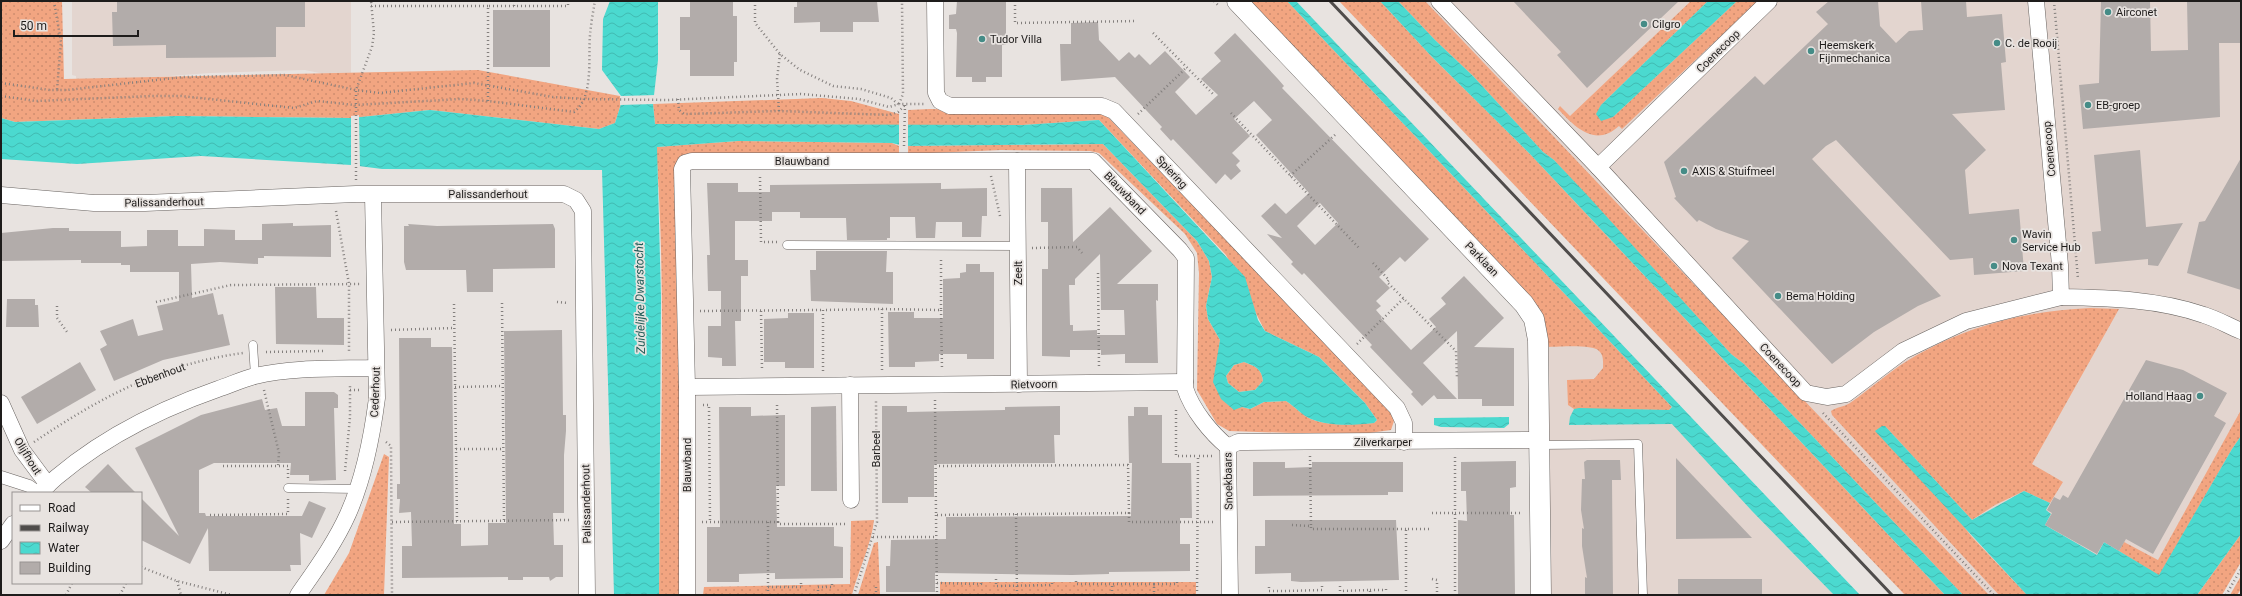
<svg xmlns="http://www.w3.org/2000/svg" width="2242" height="596" font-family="Roboto,sans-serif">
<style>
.built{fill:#e3d5cf}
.grass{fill:url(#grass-dots)}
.water{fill:url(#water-waves);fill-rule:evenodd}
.pier{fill:#e8e3e0}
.building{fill:#b2acaa;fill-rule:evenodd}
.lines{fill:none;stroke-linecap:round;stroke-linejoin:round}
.service-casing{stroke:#686360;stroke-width:9}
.pedestrian-casing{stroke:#686360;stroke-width:13}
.minor-casing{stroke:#686360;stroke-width:17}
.tertiary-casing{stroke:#686360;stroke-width:21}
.path{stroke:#837f7d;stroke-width:2.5;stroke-dasharray:1 3;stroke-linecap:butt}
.service{stroke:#fff;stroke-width:8}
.pedestrian{stroke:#fff;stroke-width:12}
.minor{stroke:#fff;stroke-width:16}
.tertiary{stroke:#fff;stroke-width:20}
.rail{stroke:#4f4c4b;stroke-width:3}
.poi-dot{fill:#458c87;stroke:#e8e3e0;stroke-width:1.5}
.labels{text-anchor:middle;stroke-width:3.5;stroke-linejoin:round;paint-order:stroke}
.poi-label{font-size:11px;fill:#1e1c1b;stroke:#e8e3e0;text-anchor:start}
.street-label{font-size:11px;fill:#1e1c1b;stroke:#e8e3e0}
.water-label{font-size:12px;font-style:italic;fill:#225c57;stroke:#e8e3e0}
</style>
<defs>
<pattern id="grass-dots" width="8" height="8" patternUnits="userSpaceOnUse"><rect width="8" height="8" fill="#f2a581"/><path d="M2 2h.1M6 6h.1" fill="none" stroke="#cf8d6f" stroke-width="1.8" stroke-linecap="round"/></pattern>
<pattern id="water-waves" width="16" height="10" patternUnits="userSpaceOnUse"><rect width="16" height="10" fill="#4bd9cf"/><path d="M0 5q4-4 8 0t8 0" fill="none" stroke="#41bab1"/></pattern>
</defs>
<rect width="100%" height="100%" fill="#e8e3e0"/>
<g class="built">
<path d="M72 1H351V76H334L305 70 210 73 76 83V76L72 75Z"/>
<path d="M1384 1H2241V514L2177 595H1951Z"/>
<path d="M1539 273 1845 595H1532Z"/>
</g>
<g class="grass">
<path d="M1 1H62L64 79 478 70 620 96 621 104 615 123 599 129 430 110 351 118 177 116 15 122 1 118Z"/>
<path d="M1250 1H1287L1672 407 1669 410 1574 409 1568 405 1567 380 1594 379 1603 368C1603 363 1604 355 1599 351 1592 344 1560 347 1549 347L1544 317 1532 298Z"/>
<path d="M1339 1H1380L1432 57 1530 154 1945 595H1905Z"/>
<path d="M1398 1H1425L1989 595H1963L1744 364 1731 354 1554 160 1543 152 1473 76 1435 40Z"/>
<path d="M1691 1H1708L1601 105 1613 117 1737 1H1758L1622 129 1619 126C1595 148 1575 127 1558 109L1560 106 1570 116Z"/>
<path d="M822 98 851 101 899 114V125L655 124 653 104Z"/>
<path d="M930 109 1103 112 1393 413 1394 421 1391 430 1354 435 1229 431 1217 424 1197 390 1199 273 1197 253 1185 234 1099 153 1090 151 1001 150 908 154V146L1103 144 1197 241 1209 261 1212 277 1206 306 1208 319 1220 340 1218 359 1216 367 1242 407 1250 409 1264 402 1286 401C1294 406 1303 416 1311 419 1331 427 1354 424 1374 423L1377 420 1365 403 1319 357 1265 331 1226 255 1099 120 1023 125H908V110Z"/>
<path d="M738 141 892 143 899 146V154L682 156 678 160 680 595H659C660 446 667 296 656 147Z"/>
<path d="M2090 308 2119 309 2032 464 2063 482 2050 503 2024 491 1995 505 1972 520 1885 426 1972 537 2027 595H1999L1832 415 1831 411C1836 407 1844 407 1850 403 1873 387 1893 368 1917 355 1972 324 2028 311 2090 308Z"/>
<path d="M1244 362C1255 366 1262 369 1263 381L1255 390 1239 392 1228 383 1226 376 1234 365Z"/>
<path d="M2241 410V436L2232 449 2159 576 2119 551 2124 542 2158 560Z"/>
<path d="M384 454 389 457 384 595H324L349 553Z"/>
<path d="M874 520C872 543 858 571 852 595H703L704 587 850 584 851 521Z"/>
<path d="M2241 534V562L2222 595H2197Z"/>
<path d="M878 542 880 594 934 595H858L874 543Z"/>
<path d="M2241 576V589L2237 595H2230Z"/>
<rect x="940" y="582" width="256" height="13"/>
</g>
<g class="water">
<path d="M610 1H658V60L653 104 655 124 1023 125 1099 120 1245 277 1258 320 1265 331 1319 357 1365 403 1377 420 1374 423C1354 425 1331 427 1311 419 1303 416 1294 406 1286 401L1264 402 1250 409 1242 407 1234 410 1221 399 1213 382 1220 340 1208 319 1206 306 1212 277 1209 261 1197 241 1103 144 904 146 892 143 738 141 657 147 661 297 659 595H614L602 170 382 169 351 165 201 156 77 164 1 159V118L15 122 177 116 351 118 430 110 599 129 615 123 621 104V96L602 70 603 19ZM1244 362C1255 366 1262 369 1263 381L1255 390 1239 392 1228 383 1226 376 1234 365Z"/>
<path d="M1287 1H1296L1860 595H1834L1752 511 1672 424 1569 425 1570 417 1574 409 1579 408 1669 410 1672 407Z"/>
<path d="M1380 1H1398L1435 40 1473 76 1543 152 1554 160 1588 196 1731 354 1744 364 1963 595H1945L1530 154 1432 57Z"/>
<path d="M1708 1H1737L1613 117 1601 121 1596 114 1601 105Z"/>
<path d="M1509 417V424L1504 428 1441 427 1434 425V418Z"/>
<path d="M1882 426H1885L1972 520 2024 491 2050 503 2046 510 2051 514 2045 525 2097 555 2104 542 2159 575 2232 449 2241 436V534L2197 595H2027L1875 431Z"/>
</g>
<g class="pier">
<path d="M657 95 655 104 620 105V96Z"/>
<path d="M359 115 360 168 351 167V116Z"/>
<rect x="899" y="123" width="9" height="23"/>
</g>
<g class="building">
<path d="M117 1H305V27H276V57L166 58V45L113 46 112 12H117Z"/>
<path d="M690 1H733V16H737V62H734V76H690V50H680V17H690Z"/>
<path d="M797 1H877L879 22H853V32H820V22L794 23V7H797Z"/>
<path d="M957 1H1006V45H1002V77H986V82H972V77H956L957 33 956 29H949V15L956 14Z"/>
<path d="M1513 1H1679L1587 88 1557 55 1561 52Z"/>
<path d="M1829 1H1878L1880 26 1896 43 1909 31 1923 30 1921 1H1966L1967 17 2002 14 2006 62 2001 63 2005 110 1952 114 1986 150 1965 170 1969 214 2019 209 2024 271 1974 275 1973 258 1950 260 1836 140 1826 146 1812 159 1941 296 1918 306 1874 332 1832 364 1732 258 1749 241 1716 229 1699 220 1697 222 1674 198 1676 197 1664 162 1755 76 1764 85 1828 24 1816 12Z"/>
<path d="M2101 1H2150L2151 51 2188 50 2187 1H2241V43H2219L2220 117 2083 129 2079 85 2099 83Z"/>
<rect x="493" y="10" width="57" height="57"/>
<path d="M1098 22 1099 40 1119 61 1129 52 1135 58 1139 54 1150 65 1165 51 1190 77 1175 92 1196 115 1218 95 1201 79 1221 61 1214 53 1235 33 1278 79 1284 86 1282 88 1429 239 1405 262 1400 257 1379 277 1390 288 1376 301 1381 306 1376 310 1382 317 1381 318 1411 350 1436 327 1429 319 1446 304 1441 298 1464 276 1504 318 1474 347 1514 348V406H1482V399H1458L1457 331 1423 363 1457 399H1437L1434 395 1422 406 1411 394 1413 392 1370 347 1372 345 1304 273 1302 275 1291 264 1293 262 1267 234 1282 238 1261 216 1275 203 1286 214 1309 193 1256 135 1272 120 1254 101 1234 119 1250 136 1232 153 1240 161 1236 165 1241 171 1231 180 1225 174 1216 184 1173 139 1171 141 1160 129 1162 127 1115 77 1061 81 1060 44H1071V23ZM1320 203 1338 223 1315 245 1297 226Z"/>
<path d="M2140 150 2146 227 2183 223 2158 266 2148 265V259L2095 264 2092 232 2101 231 2094 155Z"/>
<path d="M2241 158V290L2187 273 2199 222 2205 221Z"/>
<path d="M707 183H738V192H770V185L941 183V189L987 188V216H982L981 237H962V222H936L935 238H916L915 217H890V238H887V240H847L846 218H800V212H772V221H735V260H748V276H741V321H735L736 366H722V358L708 357V326H721V291H708L707 255H710Z"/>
<path d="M1041 188H1072L1073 242 1110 207 1152 251 1117 284H1158V301L1156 300 1158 363H1125V354L1101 355V350H1070V357L1042 356V269H1048V222H1041ZM1100 254 1101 310H1124L1125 335H1097V330L1073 331V325H1070L1069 285H1075V279Z"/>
<path d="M293 223V226L331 225V257L264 256V258H258V264L220 262 191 264 192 298 213 293 218 315 223 314 230 345 163 360 114 381 100 349 107 345 100 331 133 319 138 336 163 330 157 306 179 301V272H130V265H121V263H81V260L1 261V233L53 228H69V231H121V247L147 246V230H178V246H204V229L235 230V240H262V224Z"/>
<path d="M408 224 437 226 553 224 555 229V268L493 269V292H467L466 270H406L404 262V226H409Z"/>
<path d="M816 251H887L886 272H893V304L811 301 810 270H816Z"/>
<path d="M966 264H980V272H994V359H967V354H939V361L915 362V367H889L888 312H914V318H943V279L960 278V273L966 272Z"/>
<path d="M275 287H316L317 318H344V345L276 344Z"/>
<path d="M7 299H35V305H38L39 327H6Z"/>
<path d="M788 313H814V368H785V362H764V319L788 318Z"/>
<path d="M562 330 563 415H566V431L564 455V513H553L554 545H563V577H556L550 581 549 577H523V580H508V577L402 578V546H412L411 512 399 513 400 499H397V484H400L399 338H431V347H452L454 524H461V546L488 545V523H506L504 331Z"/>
<path d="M2146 360 2183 370 2227 393 2214 416 2226 423 2153 554 2126 539 2119 551 2104 542 2097 554 2045 525 2052 513 2047 510 2054 497 2060 500 2063 495 2068 498Z"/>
<path d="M80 362 96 390 37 424 21 397Z"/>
<path d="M305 392H334L338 395V408H334L336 480 309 481V475H290L291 463H214L199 470V513H205L206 516H302L309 501 326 508 312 538 300 533 301 565H290L291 571H209L208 528 190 564 141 540V498L179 536 135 448 201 415 262 399 265 410 277 408 282 426H305Z"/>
<path d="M836 406 837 491H811V407Z"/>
<path d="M882 406H907V412L1005 410V407L1060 406V435H1054L1055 463 934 464V497H908V503H882Z"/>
<path d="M719 407H751V416L785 415V486H776L777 527H834V546L843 547V578L775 579V573L739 574V582H707V527H720Z"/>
<path d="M1134 407H1148V415H1162V463H1191L1192 518H1180V544H1190V571L1109 572V574L1072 575 935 573V592H886V566H890L891 540 946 539V517L1131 516 1132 463H1129L1128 416H1134Z"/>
<path d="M1676 458 1752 538 1676 539Z"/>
<path d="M1587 460H1620L1621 480H1612L1613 595H1585V577L1587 578 1582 546V528L1584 529 1581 510 1582 479H1585L1584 462Z"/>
<path d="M1516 461V487L1510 488V515H1514L1515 595H1458V520L1467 521 1466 491H1461V462Z"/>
<path d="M1253 462H1285V468L1312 467V462H1403V492H1388V495L1253 496Z"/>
<path d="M108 464 123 480 136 493H92L85 487Z"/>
<path d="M1265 520H1396L1399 580 1301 582 1291 581V573L1255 574V546H1265Z"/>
<rect x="1678" y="579" width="84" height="16"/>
</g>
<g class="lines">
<g class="service-casing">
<g id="service">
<path d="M787 245 1018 246"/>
<path d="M253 345 255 376"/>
<path d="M1539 445 1638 444 1643 595"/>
<path d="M288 488 357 489"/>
</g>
</g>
<g class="pedestrian-casing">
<path id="pedestrian" d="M1 477 29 486 39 493"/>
</g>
<g class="minor-casing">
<g id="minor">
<path d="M935 1 936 93 940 101 950 106H1102L1114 111 1397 408 1404 423V442"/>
<path d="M1439 1 1598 167 1806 393 1827 397 1846 394 1903 351 1966 321 2061 297"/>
<path d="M2036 1 2060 265 2061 297C2109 298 2158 299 2204 315 2217 319 2229 326 2241 331"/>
<path d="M1017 161 1019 384"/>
<path d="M1598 167 1769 1"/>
<path d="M1 195 94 203H145L356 194H564L576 200 583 211 587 595"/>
<path d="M850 385 851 500"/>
<path d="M687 387 1185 382"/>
<path d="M1 403 22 450 48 485"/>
<path d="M1228 447 1238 442H1245L1539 440"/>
<path d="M1228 447 1230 595"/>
<path d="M39 493C90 444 152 412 218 389 230 385 243 379 255 376 294 367 336 369 376 368"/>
<path d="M1 541 13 524"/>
<path d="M298 595C316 569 335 543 348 514 364 478 372 437 377 398L373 195"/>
<path d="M687 595V387L682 169 685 163 692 161H1093L1180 250 1186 258 1185 388C1192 410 1211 433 1228 447"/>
</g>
</g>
<g class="tertiary-casing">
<path id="tertiary" d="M1237 1 1524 304 1534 319 1538 340 1541 595"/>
</g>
<g class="path">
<path d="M54 1 61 42 57 90"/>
<path d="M755 1V23L780 54 800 70 833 86 861 89 891 98 898 104"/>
<path d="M1015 1V23L1137 21"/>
<path d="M1214 1 1219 6"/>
<path d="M2054 1 2078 279"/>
<path d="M371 6H488"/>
<path d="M514 6V1"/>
<path d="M1153 33 1214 95"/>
<path d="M1 83 50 90H67L183 77 285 75 356 90 380 93 474 83 553 97 583 99 668 100 801 94 859 99 889 107 899 104H924"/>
<path d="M1 96 36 101 152 96H181L294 108 317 101 355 105 460 99 488 101 574 112C594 98 588 57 590 35 591 24 593 12 595 1"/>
<path d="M678 99 679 110 684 114 779 111 890 115 898 112 905 105"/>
<path d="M488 101V6H568V1"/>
<path d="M899 104 903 94 902 1"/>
<path d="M779 111 777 79 780 54"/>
<path d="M1231 113 1360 249"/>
<path d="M1138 114 1186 68"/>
<path d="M904 146 905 105"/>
<path d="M991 176 1000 216"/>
<path d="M1290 176 1337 133"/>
<path d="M760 177 761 242H777"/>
<path d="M356 180V90L372 47 374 33 371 1"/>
<path d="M336 211 349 284V353"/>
<path d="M1032 248 1077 247 1082 253"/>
<path d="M1373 263 1389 280 1387 282 1456 351 1457 378"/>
<path d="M1098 273 1099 367"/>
<path d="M156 302 231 285 360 284"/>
<path d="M557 302 568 303"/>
<path d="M502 303 504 521"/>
<path d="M454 304 457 521"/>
<path d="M57 306V318L67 332"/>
<path d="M882 309 941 310V257"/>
<path d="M941 310 942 370"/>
<path d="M700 311 823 310"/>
<path d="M761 311 762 370"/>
<path d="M391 330 454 328"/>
<path d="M1357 344 1404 298"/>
<path d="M266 352 323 351"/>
<path d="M823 371V310L882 309V370"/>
<path d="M455 387 503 386"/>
<path d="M264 390 279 453 278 466"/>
<path d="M350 390H362"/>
<path d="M935 400 936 515 1129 513 1128 465 936 466"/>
<path d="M703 405H709L710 522"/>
<path d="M1176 410V456H1198"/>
<path d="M1823 413 1994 595"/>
<path d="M34 442C101 397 162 364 243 353"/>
<path d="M386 442 391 446 392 595"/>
<path d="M456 449H503"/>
<path d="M1310 456 1311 526"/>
<path d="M1455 457V513H1522"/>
<path d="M223 466H288V478"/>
<path d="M345 471 350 417V384"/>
<path d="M1129 513V522H1213"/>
<path d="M1432 513H1455V595"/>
<path d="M1016 514 1017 595"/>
<path d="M210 515 288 514V499"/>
<path d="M936 515 937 595"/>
<path d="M392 522 571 520"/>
<path d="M702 522H778L777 402"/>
<path d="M768 522V595"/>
<path d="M778 522V524H845"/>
<path d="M1292 525 1311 526V529H1406"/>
<path d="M873 537H936"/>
<path d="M141 567 177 581 232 595"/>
<path d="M996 579V586L1052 585V580"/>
<path d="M1432 579 1437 580V595"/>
<path d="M177 581 181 595"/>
<path d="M1076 581V584H1112"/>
<path d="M937 583 981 584V580"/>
<path d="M1154 584H1177V579"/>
<path d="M1340 586V591L1370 590V595"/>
<path d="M768 587H801V583"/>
<path d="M876 587V595"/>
<path d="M1269 587V591H1285"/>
<path d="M1370 590H1386V586"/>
<path d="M66 595 72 583"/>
<path d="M120 595 126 583"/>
<path d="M818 595V587H832V583"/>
<path d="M854 595 877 522 876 401"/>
<path d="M1112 595V584H1154V595"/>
<path d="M1197 595 1198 456H1212"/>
<path d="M1285 595V591L1322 590V585"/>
<path d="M1406 595V529H1432"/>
<path d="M2226 595 2241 569"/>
</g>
<use href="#service" class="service"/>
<use href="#pedestrian" class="pedestrian"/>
<use href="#minor" class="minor"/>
<use href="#tertiary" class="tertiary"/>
<path class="rail" d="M1330 1 1892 595"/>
</g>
<g class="poi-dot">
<circle cx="2108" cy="12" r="4"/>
<circle cx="1644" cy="24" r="4"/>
<circle cx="982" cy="39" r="4"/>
<circle cx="1997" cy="43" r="4"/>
<circle cx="1811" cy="51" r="4"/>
<circle cx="2088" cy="105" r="4"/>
<circle cx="1684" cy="171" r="4"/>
<circle cx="2014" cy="240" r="4"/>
<circle cx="1994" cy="266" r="4"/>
<circle cx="1778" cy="296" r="4"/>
<circle cx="2200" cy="396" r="4"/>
</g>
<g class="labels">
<g class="poi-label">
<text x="2116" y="16">Airconet</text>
<text x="1652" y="28">Cilgro</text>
<text x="990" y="43">Tudor Villa</text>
<text x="2005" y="47">C. de Rooij</text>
<text x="1819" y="49">Heemskerk<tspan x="1819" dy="13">Fijnmechanica</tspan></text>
<text x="2096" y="109">EB-groep</text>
<text x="1692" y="175">AXIS &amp; Stuifmeel</text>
<text x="2022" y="238">Wavin<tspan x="2022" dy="13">Service Hub</tspan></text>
<text x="2002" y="270">Nova Texant</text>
<text x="1786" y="300">Bema Holding</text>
<text x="2192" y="400" text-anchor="end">Holland Haag</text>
</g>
<g class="street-label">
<text transform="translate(1718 51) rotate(-44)" y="4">Coenecoop</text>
<text transform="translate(2049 149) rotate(-95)" y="4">Coenecoop</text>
<text x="802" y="165">Blauwband</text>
<text transform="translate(1172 172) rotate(47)" y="4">Spiering</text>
<text transform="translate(1125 193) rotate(46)" y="4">Blauwband</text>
<text x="488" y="198">Palissanderhout</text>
<text transform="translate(164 202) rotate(-1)" y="4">Palissanderhout</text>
<text transform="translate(1482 259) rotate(46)" y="4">Parklaan</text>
<text transform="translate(1018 273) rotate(-90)" y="4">Zeelt</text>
<text transform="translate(1781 365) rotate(47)" y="4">Coenecoop</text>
<text transform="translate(160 375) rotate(-20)" y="4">Ebbenhout</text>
<text transform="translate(1034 384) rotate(-1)" y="4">Rietvoorn</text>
<text transform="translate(375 392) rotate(-88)" y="4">Cederhout</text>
<text x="1383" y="446">Zilverkarper</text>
<text transform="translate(876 449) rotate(-90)" y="4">Barbeel</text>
<text transform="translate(28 456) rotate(58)" y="4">Olijfhout</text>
<text transform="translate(687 465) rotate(-90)" y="4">Blauwband</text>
<text transform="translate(1228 481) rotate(-91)" y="4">Snoekbaars</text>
<text transform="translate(586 504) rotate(-91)" y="4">Palissanderhout</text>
</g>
<g class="water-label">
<text transform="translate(640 298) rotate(-91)" y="4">Zuidelijke Dwarstocht</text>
</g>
</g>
<rect width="2242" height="596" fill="none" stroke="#1e1c1b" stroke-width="4"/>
<rect x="12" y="492" width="130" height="92" fill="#e8e3e0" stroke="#979391"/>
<rect x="20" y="505" width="20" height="6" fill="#ffffff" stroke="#979391"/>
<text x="48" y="512" font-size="12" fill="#1e1c1b">Road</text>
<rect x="20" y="525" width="20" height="6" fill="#4f4c4b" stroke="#979391"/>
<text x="48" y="532" font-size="12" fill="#1e1c1b">Railway</text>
<rect x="20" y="542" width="20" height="12" fill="url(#water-waves)" stroke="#979391"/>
<text x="48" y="552" font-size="12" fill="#1e1c1b">Water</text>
<rect x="20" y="562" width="20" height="12" fill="#b2acaa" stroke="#979391"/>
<text x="48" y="572" font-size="12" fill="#1e1c1b">Building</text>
<path d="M14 30v6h124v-6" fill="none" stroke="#1e1c1b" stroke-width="2"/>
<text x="20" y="30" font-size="12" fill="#1e1c1b" stroke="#e8e3e0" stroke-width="3" paint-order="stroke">50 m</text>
</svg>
